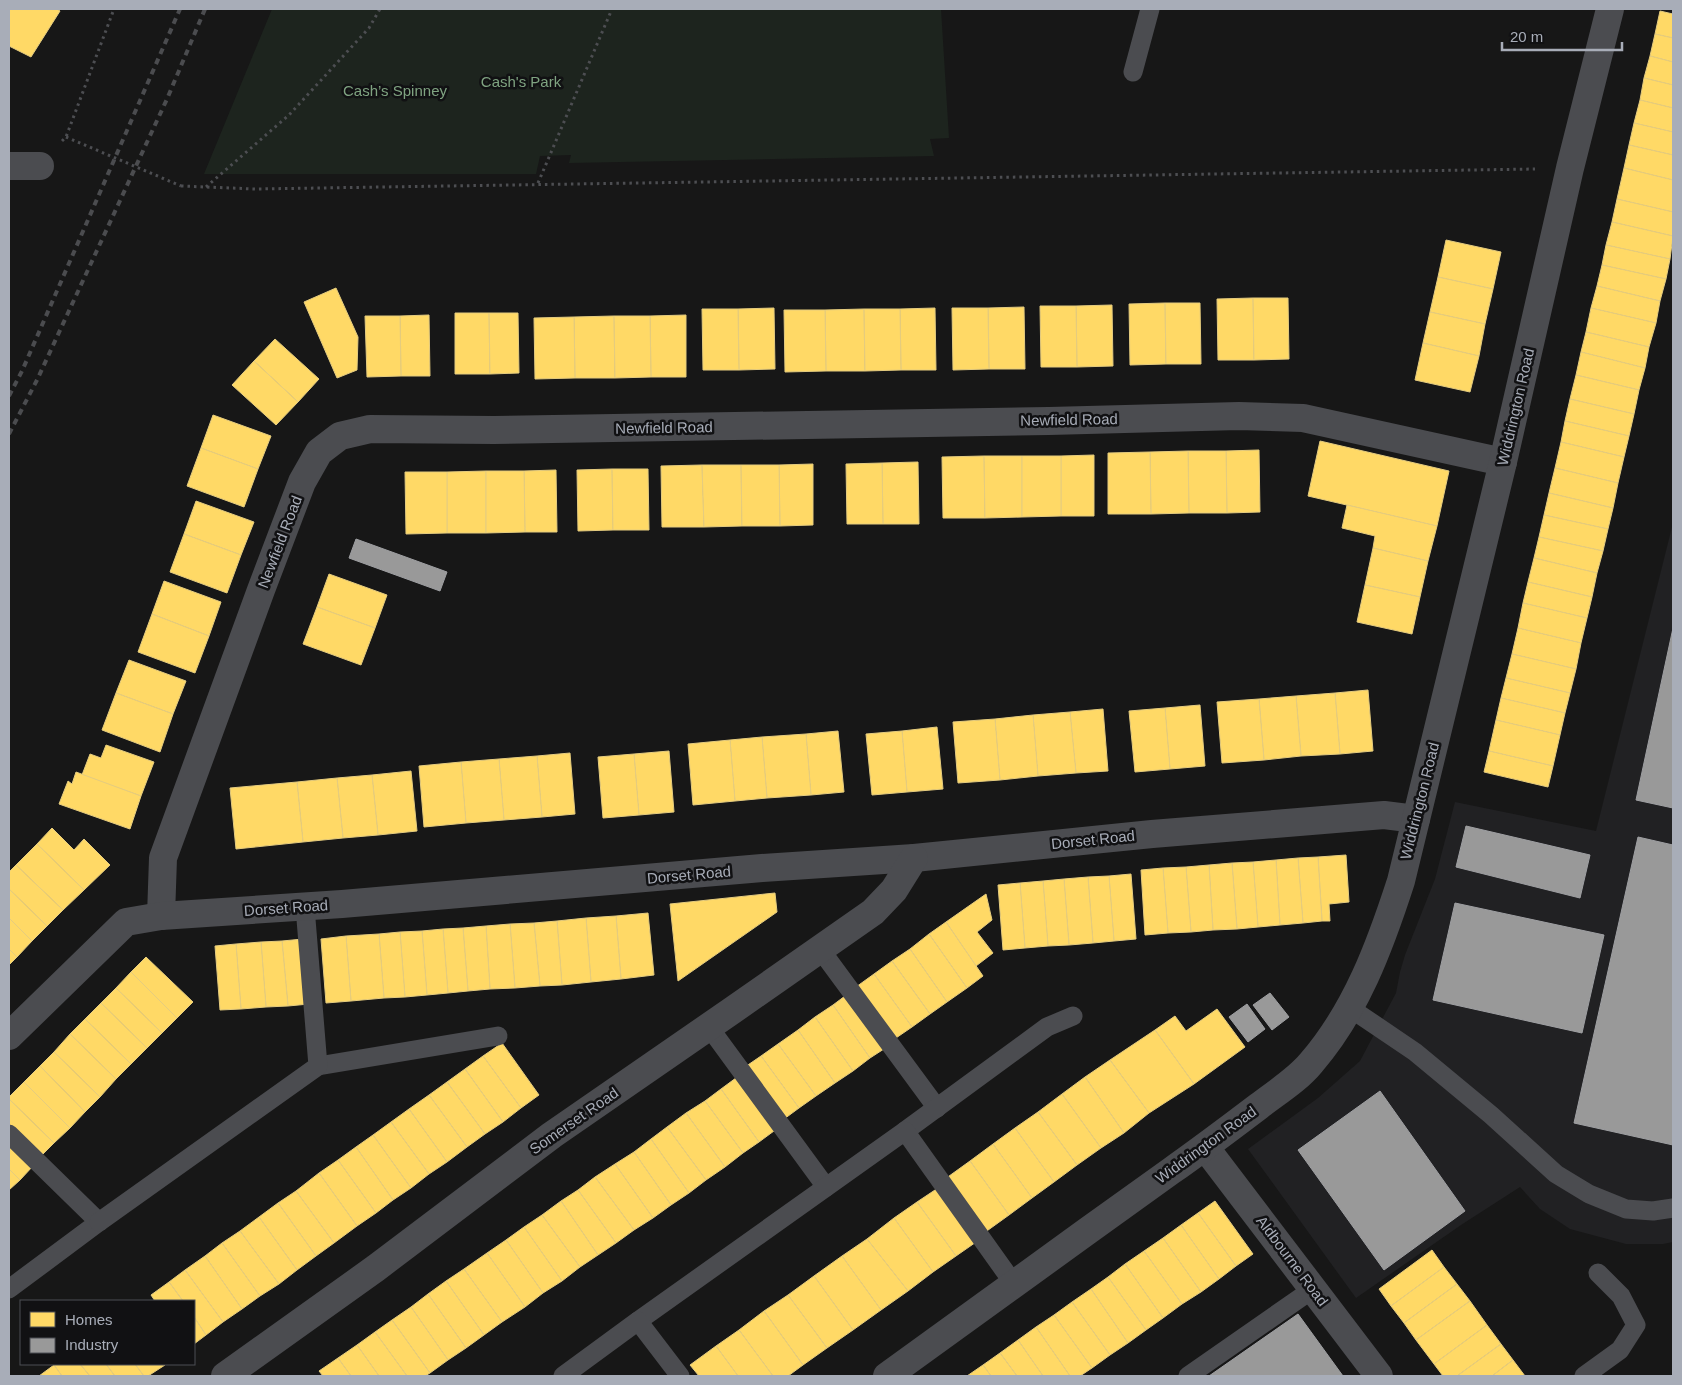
<svg xmlns="http://www.w3.org/2000/svg" width="1682" height="1385" font-family="Arial,sans-serif">
<style>
.built{fill:#212123}
.green{fill:#1d241e}
.homes{fill:#ffd966;stroke:#e5cc7f}
.industry{fill:#999;stroke:#9e9fa2}
.lines{fill:none;stroke-linecap:round;stroke-linejoin:round}
.path{stroke:#4d4e52;stroke-width:3;stroke-dasharray:2.5 4;stroke-linecap:butt}
.lane{stroke:#4b4c50;stroke-width:19}
.street{stroke:#4b4c50;stroke-width:28}
.rail{stroke:#4b4c4f;stroke-width:4;stroke-dasharray:6 5;stroke-linecap:butt}
.path-bridge{stroke:#4d4e52;stroke-width:3;stroke-dasharray:2.5 4;stroke-linecap:butt}
.labels{text-anchor:middle;stroke-width:5;stroke-linejoin:round;paint-order:stroke}
.park-label{font-size:15px;fill:#7fa381;stroke:#111113}
.street-label{font-size:15px;fill:#a8adb8;stroke:#111113}
</style>
<rect width="100%" height="100%" fill="#171717"/>
<path class="built" d="M1673 523V1242L1663 1244H1626L1570 1229 1540 1209 1520 1187 1461 1225 1356 1298 1248 1149 1318 1098 1360 1061 1396 993 1400 972 1405 955 1435 879 1455 802 1596 831Z"/>
<path class="green" d="M272 9H941L949 138 930 139 934 156 569 163 571 155 540 156 536 174H204Z"/>
<g class="homes">
<path d="M9 9H57L60 11 31 57 9 46Z"/>
<path d="M1660 11 1673 14V38L1655 34Z"/>
<path d="M1655 34 1673 38V62L1650 56Z"/>
<path d="M1650 56 1673 62V85L1644 78Z"/>
<path d="M1644 78 1673 85V108L1640 100Z"/>
<path d="M1640 100 1673 108V132L1634 123Z"/>
<path d="M1634 123 1673 132V155L1629 145Z"/>
<path d="M1629 145 1673 155V180L1624 168Z"/>
<path d="M1624 168 1673 180V212L1617 199Z"/>
<path d="M1617 199 1673 212V236L1612 222Z"/>
<path d="M1612 222 1673 236 1670 259 1606 245Z"/>
<path d="M1446 240 1501 252 1493 289 1438 277Z"/>
<path d="M1606 245 1670 259 1666 279 1602 265Z"/>
<path d="M1602 265 1666 279 1660 301 1597 286Z"/>
<path d="M1438 277 1493 289 1485 324 1430 312Z"/>
<path d="M1597 286 1660 301 1656 323 1591 308Z"/>
<path d="M336 288 358 337 357 370 337 378 304 302Z"/>
<path d="M1253 298 1254 360H1218L1217 299Z"/>
<path d="M1253 298H1288L1289 359 1254 360Z"/>
<path d="M1165 303 1166 364 1130 365 1129 304Z"/>
<path d="M1165 303H1200L1201 364H1166Z"/>
<path d="M1112 305 1113 366 1077 367 1076 306Z"/>
<path d="M1040 306H1076L1077 367H1041Z"/>
<path d="M1024 307 1025 369H989L988 308Z"/>
<path d="M774 308 775 369 739 370 738 309Z"/>
<path d="M935 308 936 370H901L900 309Z"/>
<path d="M952 308H988L989 369 953 370Z"/>
<path d="M1591 308 1656 323 1649 347 1586 332Z"/>
<path d="M702 309H738L739 370H703Z"/>
<path d="M864 309 865 371H826L825 310Z"/>
<path d="M864 309H900L901 370 865 371Z"/>
<path d="M784 310H825L826 371 785 372Z"/>
<path d="M1430 312 1485 324 1479 356 1423 343Z"/>
<path d="M455 313H489L490 374H455Z"/>
<path d="M489 313H518L519 373 490 374Z"/>
<path d="M429 315 430 376H401L400 316Z"/>
<path d="M686 315V377H651L650 316Z"/>
<path d="M365 316H400L401 376 367 377Z"/>
<path d="M614 316 615 378H575L574 317Z"/>
<path d="M614 316H650L651 377 615 378Z"/>
<path d="M574 317 575 378 535 379 534 318Z"/>
<path d="M1586 332 1649 347 1645 368 1581 352Z"/>
<path d="M275 339 319 379 298 402 254 361Z"/>
<path d="M1423 343 1479 356 1470 392 1415 380Z"/>
<path d="M1581 352 1645 368 1639 390 1576 375Z"/>
<path d="M254 361 298 402 276 425 232 385Z"/>
<path d="M1576 375 1639 390 1634 414 1570 399Z"/>
<path d="M1570 399 1634 414 1629 436 1565 421Z"/>
<path d="M213 415 271 436 258 469 201 448Z"/>
<path d="M1565 421 1629 436 1624 457 1561 442Z"/>
<path d="M1320 441 1449 471 1437 526 1308 496Z"/>
<path d="M1561 442 1624 457 1618 483 1555 468Z"/>
<path d="M201 448 258 469 244 507 187 486Z"/>
<path d="M1259 450 1260 512 1227 513 1226 451Z"/>
<path d="M1188 451H1226L1227 513H1189Z"/>
<path d="M1188 451 1189 513 1151 514 1150 452Z"/>
<path d="M1150 452 1151 514H1108V453Z"/>
<path d="M1094 455V516H1061V456Z"/>
<path d="M984 456 985 518H943L942 457Z"/>
<path d="M984 456H1022V517L985 518Z"/>
<path d="M1022 456H1061V516L1022 517Z"/>
<path d="M918 462 919 524H883L882 463Z"/>
<path d="M882 463 883 524H847L846 464Z"/>
<path d="M813 464V525L780 526 779 465Z"/>
<path d="M702 465 704 527H662L661 466Z"/>
<path d="M702 465H741L742 526 704 527Z"/>
<path d="M741 465H779L780 526H742Z"/>
<path d="M1555 468 1618 483 1613 508 1549 493Z"/>
<path d="M612 469 613 530 578 531 577 470Z"/>
<path d="M612 469H648L649 530H613Z"/>
<path d="M556 470 557 532H525L524 471Z"/>
<path d="M486 471V533H447V472Z"/>
<path d="M486 471H524L525 532 486 533Z"/>
<path d="M405 472H447V533L406 534Z"/>
<path d="M1549 493 1613 508 1608 529 1544 515Z"/>
<path d="M196 501 254 522 241 555 184 534Z"/>
<path d="M1347 505 1437 526 1428 561 1373 548 1375 536 1342 528Z"/>
<path d="M1544 515 1608 529 1603 551 1539 537Z"/>
<path d="M184 534 241 555 227 593 170 572Z"/>
<path d="M1539 537 1603 551 1597 573 1534 558Z"/>
<path d="M1373 548 1428 561 1420 597 1365 585Z"/>
<path d="M1534 558 1597 573 1592 597 1528 582Z"/>
<path d="M329 574 387 595 375 628 317 607Z"/>
<path d="M164 581 221 602 209 636 152 614Z"/>
<path d="M1528 582 1592 597 1587 618 1523 603Z"/>
<path d="M1365 585 1420 597 1412 634 1357 622Z"/>
<path d="M1523 603 1587 618 1581 643 1518 628Z"/>
<path d="M317 607 375 628 361 665 303 644Z"/>
<path d="M152 614 209 636 195 673 138 652Z"/>
<path d="M1518 628 1581 643 1576 669 1512 654Z"/>
<path d="M1512 654 1576 669 1570 693 1506 678Z"/>
<path d="M129 660 186 681 173 714 116 693Z"/>
<path d="M1506 678 1570 693 1565 713 1501 698Z"/>
<path d="M1368 690 1373 751 1340 754 1335 693Z"/>
<path d="M116 693 173 714 160 752 102 730Z"/>
<path d="M1335 693 1340 754 1301 756 1296 696Z"/>
<path d="M1296 696 1301 756 1264 760 1259 699Z"/>
<path d="M1501 698 1565 713 1560 735 1496 720Z"/>
<path d="M1259 699 1264 760 1222 763 1217 702Z"/>
<path d="M1200 705 1205 766 1170 769 1165 708Z"/>
<path d="M1165 708 1170 769 1135 772 1129 711Z"/>
<path d="M1103 709 1108 771 1076 773 1070 712Z"/>
<path d="M1070 712 1076 773 1038 776 1033 715Z"/>
<path d="M1033 715 1038 776 1000 780 995 719Z"/>
<path d="M995 719 1000 780 958 783 953 722Z"/>
<path d="M1496 720 1560 735 1553 766 1489 751Z"/>
<path d="M937 727 943 789 907 792 902 731Z"/>
<path d="M838 731 844 792 811 795 806 734Z"/>
<path d="M902 731 907 792 872 795 866 734Z"/>
<path d="M806 734 811 795 767 798 762 737Z"/>
<path d="M762 737 767 798 735 801 730 740Z"/>
<path d="M730 740 735 801 693 805 688 744Z"/>
<path d="M106 745 154 762 141 796 82 775 90 754 101 758Z"/>
<path d="M669 751 674 812 639 815 634 754Z"/>
<path d="M1489 751 1553 766 1548 787 1484 772Z"/>
<path d="M570 753 575 814 542 817 537 756Z"/>
<path d="M634 754 639 815 603 818 598 757Z"/>
<path d="M537 756 542 817 504 820 499 759Z"/>
<path d="M499 759 504 820 466 823 461 762Z"/>
<path d="M461 762 466 823 424 827 419 766Z"/>
<path d="M411 771 417 831 378 835 372 775Z"/>
<path d="M76 772 141 796 130 829 59 804 68 781 72 784Z"/>
<path d="M372 775 378 835 343 838 337 778Z"/>
<path d="M337 778 343 838 303 842 297 782Z"/>
<path d="M297 782 303 842 236 849 230 788Z"/>
<path d="M52 828 74 850 84 839 110 865 84 890 37 844Z"/>
<path d="M37 844 84 890 63 910 16 865Z"/>
<path d="M1346 855 1349 902 1329 904 1330 921H1322L1318 857Z"/>
<path d="M1318 857 1322 921 1303 923 1298 858Z"/>
<path d="M1298 858 1303 923 1280 925 1276 860Z"/>
<path d="M1276 860 1280 925 1258 927 1253 862Z"/>
<path d="M1253 862 1258 927 1237 929 1232 863Z"/>
<path d="M1232 863 1237 929 1213 930 1209 865Z"/>
<path d="M16 865 63 910 47 926 9 889V872Z"/>
<path d="M1209 865 1213 930 1191 932 1186 867Z"/>
<path d="M1186 867 1191 932 1168 933 1163 868Z"/>
<path d="M1163 868 1168 933 1145 935 1141 870Z"/>
<path d="M1131 874 1136 939 1114 941 1109 876Z"/>
<path d="M1109 876 1114 941 1093 943 1088 877Z"/>
<path d="M1088 877 1093 943 1069 945 1064 879Z"/>
<path d="M1064 879 1069 945 1048 946 1043 881Z"/>
<path d="M1043 881 1048 946 1025 948 1020 883Z"/>
<path d="M1020 883 1025 948 1003 950 998 885Z"/>
<path d="M9 889 47 926 32 941 9 918Z"/>
<path d="M775 893 777 912 678 981 670 904Z"/>
<path d="M986 894 992 920 977 932 993 953 976 966 946 922Z"/>
<path d="M648 913 654 975 621 979 616 916Z"/>
<path d="M616 916 621 979 591 982 586 918Z"/>
<path d="M9 918 32 941 17 957 9 949Z"/>
<path d="M586 918 591 982 562 985 557 921Z"/>
<path d="M557 921 562 985 540 986 534 923Z"/>
<path d="M946 922 983 976 967 988 929 934Z"/>
<path d="M534 923 540 986 515 988 510 924Z"/>
<path d="M510 924 515 988 490 989 486 926Z"/>
<path d="M486 926 490 989 468 991 463 928Z"/>
<path d="M463 928 468 991 448 993 443 929Z"/>
<path d="M443 929 448 993 427 995 422 931Z"/>
<path d="M422 931 427 995 405 997 400 932Z"/>
<path d="M400 932 405 997 384 998 379 934Z"/>
<path d="M379 934 384 998 351 1001 346 936Z"/>
<path d="M929 934 967 988 947 1002 910 949Z"/>
<path d="M346 936 351 1001 326 1003 321 939Z"/>
<path d="M303 939 309 1004 288 1006 282 941Z"/>
<path d="M282 941 288 1006 266 1007 261 942Z"/>
<path d="M261 942 266 1007 241 1009 236 944Z"/>
<path d="M236 944 241 1009 220 1010 215 946Z"/>
<path d="M9 949 17 957 9 965Z"/>
<path d="M910 949 947 1002 930 1014 892 961Z"/>
<path d="M146 957 193 1002 177 1018 131 972Z"/>
<path d="M892 961 930 1014 912 1027 874 974Z"/>
<path d="M131 972 177 1018 162 1033 116 988Z"/>
<path d="M874 974 912 1027 893 1040 856 987Z"/>
<path d="M116 988 162 1033 147 1048 101 1003Z"/>
<path d="M849 993 887 1047 870 1058 833 1005Z"/>
<path d="M101 1003 147 1048 131 1064 85 1019Z"/>
<path d="M833 1005 870 1058 853 1071 815 1017Z"/>
<path d="M1217 1009 1245 1047 1194 1084 1155 1030 1175 1016 1186 1031Z"/>
<path d="M815 1017 853 1071 835 1083 798 1030Z"/>
<path d="M85 1019 131 1064 116 1079 70 1034Z"/>
<path d="M798 1030 835 1083 816 1096 778 1044Z"/>
<path d="M1155 1030 1194 1084 1149 1113 1110 1060Z"/>
<path d="M70 1034 116 1079 100 1097 54 1052Z"/>
<path d="M502 1043 539 1095 521 1108 483 1056Z"/>
<path d="M778 1044 816 1096 799 1108 761 1056Z"/>
<path d="M54 1052 100 1097 85 1112 40 1066Z"/>
<path d="M483 1056 521 1108 503 1122 465 1069Z"/>
<path d="M761 1056 799 1108 780 1122 742 1069Z"/>
<path d="M1110 1060 1149 1113 1124 1133 1085 1077Z"/>
<path d="M40 1066 85 1112 70 1128 24 1082Z"/>
<path d="M465 1069 503 1122 485 1134 447 1082Z"/>
<path d="M740 1075 778 1128 759 1142 721 1089Z"/>
<path d="M1085 1077 1124 1133 1101 1148 1062 1094Z"/>
<path d="M24 1082 70 1128 54 1143 9 1099V1097Z"/>
<path d="M447 1082 485 1134 467 1147 429 1095Z"/>
<path d="M721 1089 759 1142 743 1153 705 1101Z"/>
<path d="M1062 1094 1101 1148 1077 1165 1038 1112Z"/>
<path d="M429 1095 467 1147 447 1162 409 1109Z"/>
<path d="M9 1099 54 1143 39 1158 9 1128Z"/>
<path d="M705 1101 743 1153 725 1167 686 1113Z"/>
<path d="M409 1109 447 1162 429 1174 391 1122Z"/>
<path d="M1038 1112 1077 1165 1054 1182 1015 1128Z"/>
<path d="M686 1113 725 1167 706 1180 667 1127Z"/>
<path d="M391 1122 429 1174 411 1188 373 1135Z"/>
<path d="M667 1127 706 1180 689 1193 651 1139Z"/>
<path d="M1015 1128 1054 1182 1032 1198 993 1144Z"/>
<path d="M373 1135 411 1188 393 1200 356 1147Z"/>
<path d="M651 1139 689 1193 671 1205 634 1152Z"/>
<path d="M9 1143 33 1166 20 1180 9 1169Z"/>
<path d="M993 1144 1032 1198 1009 1215 970 1161Z"/>
<path d="M356 1147 393 1200 376 1213 338 1160Z"/>
<path d="M634 1152 671 1205 653 1218 615 1164Z"/>
<path d="M338 1160 376 1213 357 1226 319 1173Z"/>
<path d="M970 1161 1009 1215 984 1233 945 1179Z"/>
<path d="M615 1164 653 1218 634 1230 595 1177Z"/>
<path d="M9 1169 20 1180 9 1190Z"/>
<path d="M319 1173 357 1226 334 1243 296 1191Z"/>
<path d="M595 1177 634 1230 616 1243 578 1190Z"/>
<path d="M941 1186 979 1240 956 1256 917 1202Z"/>
<path d="M578 1190 616 1243 598 1255 561 1201Z"/>
<path d="M296 1191 334 1243 316 1256 278 1203Z"/>
<path d="M561 1201 598 1255 580 1267 542 1215Z"/>
<path d="M1215 1201 1253 1254 1236 1266 1198 1213Z"/>
<path d="M917 1202 956 1256 933 1272 894 1218Z"/>
<path d="M278 1203 316 1256 297 1270 259 1217Z"/>
<path d="M1198 1213 1236 1266 1219 1279 1181 1225Z"/>
<path d="M542 1215 580 1267 562 1281 524 1227Z"/>
<path d="M259 1217 297 1270 279 1284 240 1231Z"/>
<path d="M894 1218 933 1272 908 1291 867 1239Z"/>
<path d="M1181 1225 1219 1279 1201 1292 1163 1238Z"/>
<path d="M524 1227 562 1281 543 1293 506 1240Z"/>
<path d="M240 1231 279 1284 260 1296 222 1243Z"/>
<path d="M1163 1238 1201 1292 1182 1304 1144 1251Z"/>
<path d="M867 1239 908 1291 881 1310 842 1256Z"/>
<path d="M506 1240 543 1293 525 1307 487 1253Z"/>
<path d="M222 1243 260 1296 242 1309 205 1256Z"/>
<path d="M1432 1250 1444 1267 1391 1306 1379 1289Z"/>
<path d="M1144 1251 1182 1304 1163 1318 1125 1264Z"/>
<path d="M487 1253 525 1307 502 1322 464 1269Z"/>
<path d="M205 1256 242 1309 223 1322 185 1270Z"/>
<path d="M842 1256 881 1310 853 1330 814 1276Z"/>
<path d="M1125 1264 1163 1318 1146 1330 1108 1277Z"/>
<path d="M1444 1267 1457 1284 1404 1323 1391 1306Z"/>
<path d="M464 1269 502 1322 484 1335 446 1281Z"/>
<path d="M185 1270 223 1322 206 1335 194 1317V1301H183L169 1282Z"/>
<path d="M814 1276 853 1330 827 1348 788 1295Z"/>
<path d="M1108 1277 1146 1330 1128 1343 1091 1289Z"/>
<path d="M446 1281 484 1335 466 1348 428 1294Z"/>
<path d="M169 1282 183 1301H155L151 1295Z"/>
<path d="M1457 1284 1470 1301 1416 1340 1404 1323Z"/>
<path d="M1091 1289 1128 1343 1110 1355 1072 1302Z"/>
<path d="M428 1294 466 1348 448 1360 411 1307Z"/>
<path d="M788 1295 827 1348 803 1365 764 1311Z"/>
<path d="M1470 1301 1487 1325 1434 1364 1416 1340Z"/>
<path d="M1072 1302 1110 1355 1092 1368 1054 1315Z"/>
<path d="M411 1307 448 1360 430 1373 392 1320Z"/>
<path d="M764 1311 803 1365 788 1376H773L739 1330Z"/>
<path d="M1054 1315 1092 1368 1080 1376H1070L1036 1327Z"/>
<path d="M194 1317 206 1335 194 1344Z"/>
<path d="M392 1320 430 1373 425 1376H407L375 1332Z"/>
<path d="M1487 1325 1501 1344 1457 1376H1443L1434 1364Z"/>
<path d="M1036 1327 1070 1376H1043L1018 1340Z"/>
<path d="M739 1330 773 1376H738L716 1346Z"/>
<path d="M375 1332 407 1376H379L357 1345Z"/>
<path d="M1018 1340 1043 1376H1017L1000 1353Z"/>
<path d="M1501 1344 1513 1360 1492 1376H1457Z"/>
<path d="M357 1345 379 1376H351L338 1358Z"/>
<path d="M716 1346 738 1376H699L690 1365Z"/>
<path d="M1000 1353 1017 1376H991L983 1365Z"/>
<path d="M338 1358 351 1376H323L319 1371Z"/>
<path d="M1513 1360 1525 1376H1492Z"/>
<path d="M56 1364H80L90 1376H62L54 1365Z"/>
<path d="M80 1364H106L115 1376H90Z"/>
<path d="M106 1364H135L144 1376H115Z"/>
<path d="M135 1364H164L165 1365 148 1376H144Z"/>
<path d="M54 1365 62 1376H39Z"/>
<path d="M983 1365 991 1376H967Z"/>
</g>
<g class="industry">
<path d="M356 539 447 572 440 591 349 558Z"/>
<path d="M1673 628V808L1636 800Z"/>
<path d="M1466 826 1590 855 1580 898 1456 867Z"/>
<path d="M1638 837 1673 845V1145L1574 1123Z"/>
<path d="M1455 903 1604 935 1582 1033 1433 1000Z"/>
<path d="M1270 993 1289 1017 1272 1030 1253 1005Z"/>
<path d="M1247 1004 1265 1029 1248 1042 1229 1017Z"/>
<path d="M1380 1091 1465 1211 1384 1270 1298 1150Z"/>
<path d="M1298 1314 1343 1376H1209Z"/>
</g>
<g class="lines">
<g class="path">
<path d="M62 141 66 137 114 9"/>
<path d="M538 183 612 9"/>
<path d="M181 186 255 189 1535 169"/>
<path d="M206 187 289 115 369 28 380 9"/>
</g>
<g class="lane">
<path d="M1133 72 1150 9"/>
<path d="M820 949 937 1108"/>
<path d="M1350 1008 1415 1052 1491 1115 1556 1174 1589 1194 1626 1209 1653 1211 1673 1208"/>
<path d="M709 1027 826 1187"/>
<path d="M318 1066 498 1036"/>
<path d="M905 1131 1047 1027 1073 1016"/>
<path d="M9 1134 99 1222 9 1289"/>
<path d="M99 1222 318 1066 305 907"/>
<path d="M638 1321 905 1131 1014 1284"/>
<path d="M563 1376 638 1321 680 1376"/>
<path d="M1188 1376 1313 1289"/>
<path d="M1584 1376 1620 1350 1636 1325 1621 1296 1598 1273"/>
</g>
<g class="street">
<path d="M9 166H40"/>
<path d="M161 916 163 858 261 590 302 482 319 452 340 436 370 429 494 430 1049 421 1239 416 1303 418 1503 462"/>
<path d="M9 1036 126 922 161 916 342 904 762 868 914 858 1152 834 1384 815 1416 819"/>
<path d="M1205 1147 1379 1376"/>
<path d="M225 1376 376 1268 552 1135 730 1012 873 912 894 890 914 858"/>
<path d="M887 1376C981 1308 1076 1239 1171 1171 1201 1150 1230 1128 1259 1106 1277 1092 1297 1080 1311 1063 1356 1011 1380 946 1401 881L1503 462 1570 168 1610 9"/>
</g>
<g class="rail">
<path d="M9 396 22 371 180 9"/>
<path d="M9 434 37 380 167 99 205 9"/>
</g>
<path class="path-bridge" d="M66 137 181 186"/>
</g>
<g class="labels">
<g class="park-label">
<text x="521" y="87">Cash's Park</text>
<text x="395" y="96">Cash’s Spinney</text>
</g>
<g class="street-label">
<text transform="translate(1516 407) rotate(-77)" y="5">Widdrington Road</text>
<text transform="translate(1069 420) rotate(-1)" y="5">Newfield Road</text>
<text transform="translate(664 428) rotate(-1)" y="5">Newfield Road</text>
<text transform="translate(280 542) rotate(-69)" y="5">Newfield Road</text>
<text transform="translate(1420 801) rotate(-76)" y="5">Widdrington Road</text>
<text transform="translate(1093 840) rotate(-6)" y="5">Dorset Road</text>
<text transform="translate(689 875) rotate(-5)" y="5">Dorset Road</text>
<text transform="translate(286 908) rotate(-4)" y="5">Dorset Road</text>
<text transform="translate(574 1121) rotate(-35)" y="5">Somerset Road</text>
<text transform="translate(1206 1145) rotate(-36)" y="5">Widdrington Road</text>
<text transform="translate(1292 1261) rotate(53)" y="5">Aldbourne Road</text>
</g>
</g>
<rect width="1682" height="1385" fill="none" stroke="#a8adb8" stroke-width="20"/>
<rect x="20" y="1300" width="175" height="65" fill="#111113" stroke="#4d4f55"/>
<rect x="30" y="1312" width="25" height="15" fill="#ffd966" stroke="#4d4f55"/>
<text x="65" y="1325" font-size="15" fill="#a8adb8">Homes</text>
<rect x="30" y="1338" width="25" height="15" fill="#999999" stroke="#4d4f55"/>
<text x="65" y="1350" font-size="15" fill="#a8adb8">Industry</text>
<path d="M1502 42v8h120v-8" fill="none" stroke="#a8adb8" stroke-width="2.5"/>
<text x="1510" y="42" font-size="15" fill="#a8adb8" stroke="#111113" stroke-width="4" paint-order="stroke">20 m</text>
</svg>
